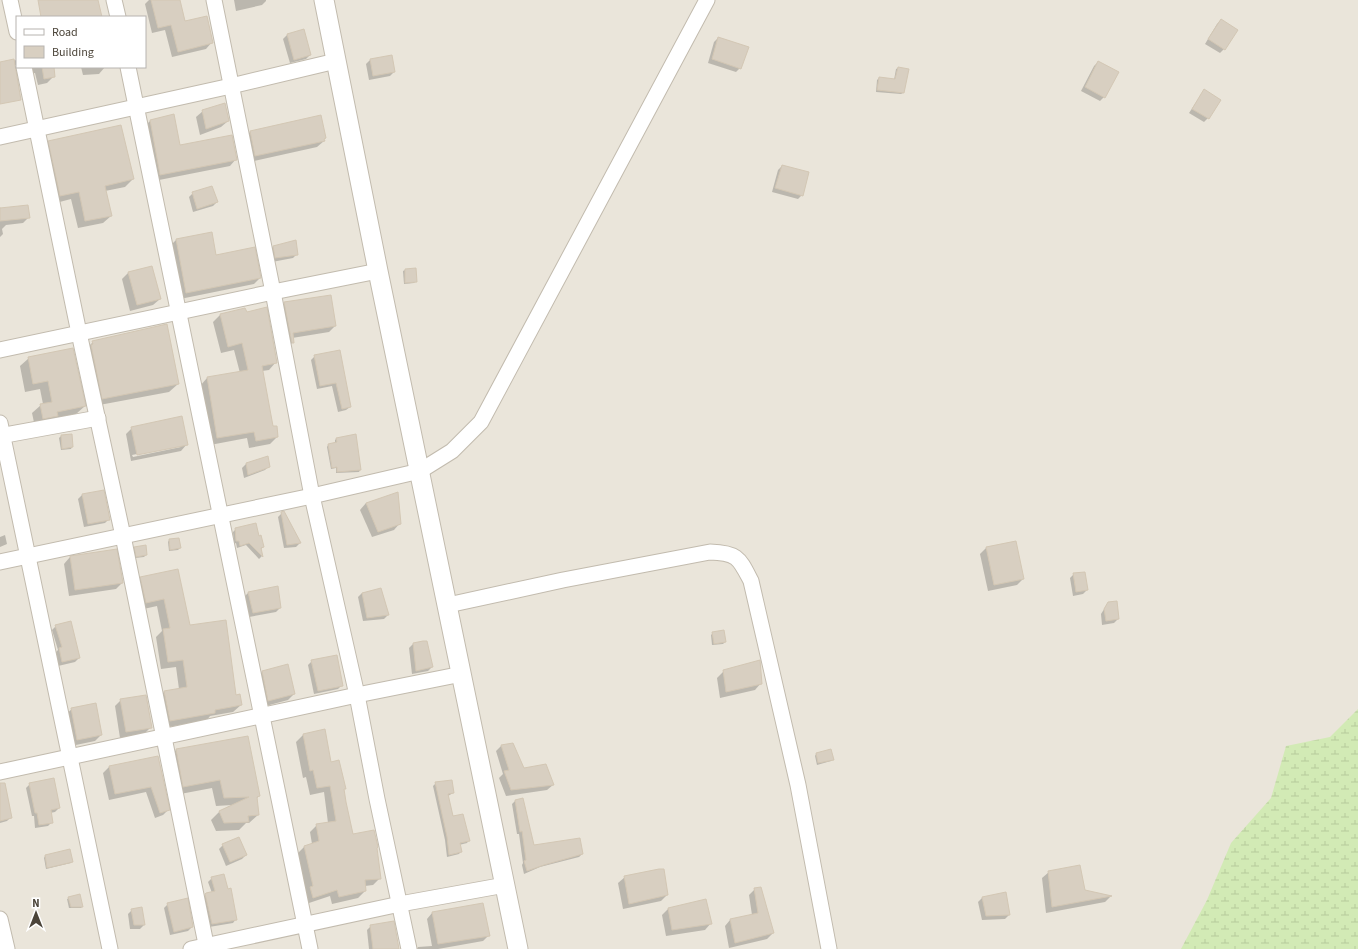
<svg xmlns="http://www.w3.org/2000/svg" width="1358" height="949" font-family="'Source Sans 3',sans-serif">
<style>
.residential{fill:#eae5da;fill-rule:evenodd}
.wetland{fill:url(#wetland-marsh)}
.shadow{fill:#0003;fill-rule:evenodd}
.building{fill:#d8cfc1;stroke:#d3c7b4}
.lines{fill:none;stroke-linecap:round;stroke-linejoin:round}
.minor-casing{stroke:#c2bbae;stroke-width:17}
.tertiary-casing{stroke:#c2bbae;stroke-width:21}
.minor{stroke:#fff;stroke-width:15}
.tertiary{stroke:#fff;stroke-width:19}
</style>
<defs>
<pattern id="wetland-marsh" width="20" height="14" patternUnits="userSpaceOnUse"><rect width="20" height="14" fill="#d2eab5"/><path d="M1 5h8M5 5V1M11 12h8M15 12V8" fill="none" stroke="#b6ca9c"/></pattern>
</defs>
<rect width="100%" height="100%" fill="#f6f3ec"/>
<path class="residential" d="M0 0H1358V949H0ZM17 17H145V67H17Z"/>
<path class="wetland" d="M1358 709V949H1181L1207 900 1231 843 1271 798 1286 746 1330 737Z"/>
<g class="shadow">
<path d="M149 0H179L185 22 212 42 206 49 172 57 165 30 152 33 145 4Z"/>
<path d="M234 0H266V1L262 5 236 11Z"/>
<path d="M1221 20 1224 49 1220 53 1205 44 1217 24Z"/>
<path d="M303 30 310 55 306 59 290 63 283 39 287 35Z"/>
<path d="M718 38 740 68 736 72 708 63 714 42Z"/>
<path d="M17 60V65H14L0 91V63Z"/>
<path d="M370 60 394 72 390 76 369 80 366 64Z"/>
<path d="M1098 62 1104 97 1100 101 1081 91 1094 66Z"/>
<path d="M22 67H53L54 76 47 83 38 85 35 73 26 74Z"/>
<path d="M81 67H105L99 74 83 75Z"/>
<path d="M898 68 903 93 901 94 876 92 877 80 879 78 894 80 896 69Z"/>
<path d="M1205 91 1208 118 1204 122 1189 113 1201 95Z"/>
<path d="M203 111 228 121 221 127 200 135 196 117Z"/>
<path d="M320 116 324 141 317 147 249 162 244 138 250 132Z"/>
<path d="M150 121 179 146 236 159 230 166 154 181 144 127Z"/>
<path d="M49 142 133 179 125 187 105 191 111 216 103 223 78 228 71 199 52 204 41 149Z"/>
<path d="M782 166 802 195 798 199 772 192 778 170Z"/>
<path d="M193 193 217 202 213 206 193 212 189 197Z"/>
<path d="M0 207 1 209 28 218 23 223 6 225 2 229 3 234 0 237Z"/>
<path d="M176 240 260 278 254 284 180 299 170 246Z"/>
<path d="M273 247 297 254 293 258 272 262 269 251Z"/>
<path d="M151 267 160 299 153 305 130 311 122 279 128 273Z"/>
<path d="M415 269 416 281 414 283 404 284 403 271 405 270Z"/>
<path d="M285 303 335 326 329 332 292 338V343L286 349 279 309Z"/>
<path d="M220 315 276 362 269 370 262 371 272 428 277 437 270 444 249 448 247 438 210 445 200 386 207 378 240 373 234 350 221 353 213 322Z"/>
<path d="M93 342 178 384 169 392 94 406 85 350Z"/>
<path d="M339 352 350 407 346 410 338 412 332 386 317 389 311 360 315 356Z"/>
<path d="M29 358 85 406 76 414 54 418 48 424 35 427 32 413 41 405 43 404 40 389 25 392 20 366Z"/>
<path d="M132 428 187 444 181 451 131 461 126 434ZM181 445V447L133 457 132 455Z"/>
<path d="M71 435 72 447 71 449 61 450 59 438 61 436Z"/>
<path d="M355 435 360 470 359 472 336 473V468L331 469 327 447 328 445 335 444V440L336 439Z"/>
<path d="M246 464 269 466 265 470 244 478 242 468Z"/>
<path d="M82 495 109 519 105 523 84 527 78 499Z"/>
<path d="M366 503 400 523 394 530 372 537 360 510Z"/>
<path d="M282 513 300 543 296 547 284 548 278 517Z"/>
<path d="M236 529 258 538 263 547 260 550 262 556 259 559 246 545 237 548 236 543 234 544 233 532Z"/>
<path d="M5 535 7 544 0 547V537Z"/>
<path d="M169 540 180 548 178 550 169 551 168 542Z"/>
<path d="M135 548 146 555 144 557 135 558 133 549Z"/>
<path d="M986 548 1023 579 1017 585 988 591 980 554Z"/>
<path d="M70 557 122 583 116 589 69 596 64 564Z"/>
<path d="M178 570 189 626 241 705 233 712 210 716 207 720 163 728 157 699 164 692 179 689 176 667 161 669 156 637 162 631 157 606 139 610 134 585 141 578Z"/>
<path d="M1074 574 1087 590 1083 594 1073 596 1070 578Z"/>
<path d="M381 589 388 615 384 619 363 621 358 597 362 593Z"/>
<path d="M248 593 280 608 276 612 249 617 244 597Z"/>
<path d="M1108 603 1118 619 1114 623 1102 625 1101 614Z"/>
<path d="M56 626 79 658 75 662 58 666 55 653 58 650 52 630Z"/>
<path d="M713 633 725 642 723 644 712 645 711 635Z"/>
<path d="M413 644 432 667 428 671 412 674 409 648Z"/>
<path d="M312 661 342 685 338 689 314 694 308 665Z"/>
<path d="M724 671 761 683 755 690 720 698 717 678Z"/>
<path d="M262 672 294 694 288 700 262 707 256 678Z"/>
<path d="M121 700 151 727 145 733 120 738 115 706Z"/>
<path d="M72 709 101 735 95 741 71 746 65 715Z"/>
<path d="M303 735 330 763 343 790 352 835 376 848 380 878 373 885 365 886V891L358 898 332 904 330 896 306 904 303 895 306 893 297 854 304 847 312 844 310 832 317 825 328 823 324 792 310 795 306 777 303 778 296 742Z"/>
<path d="M247 737 259 796 256 799 258 815 249 823H246L239 830 216 831 211 820 220 811 232 805 216 806 212 788 175 795 168 759 176 750Z"/>
<path d="M513 744 523 769 553 785 547 790 506 796 499 778 503 774 496 751 501 746Z"/>
<path d="M816 754 833 759 831 761 817 765 815 756Z"/>
<path d="M158 757 168 810 163 815 155 818 146 792 109 800 103 773 109 767Z"/>
<path d="M436 783 453 793 448 796 453 818 469 840 467 843 459 845 461 851 459 854 447 857 445 840 433 786Z"/>
<path d="M30 784 59 808 55 812 50 813 52 822 48 826 35 828 34 816H32L26 788Z"/>
<path d="M0 790 11 817 7 821 0 823Z"/>
<path d="M515 801 533 846 582 854 579 857 540 867 524 874 522 865 523 863 519 834H517L512 804Z"/>
<path d="M223 845 246 855 242 859 226 866 219 849Z"/>
<path d="M45 856 72 861 71 863 46 869 44 858Z"/>
<path d="M1049 872 1085 891 1111 896 1105 902 1046 913 1042 878Z"/>
<path d="M625 877 667 895 661 901 623 909 618 883Z"/>
<path d="M212 878 236 919 233 923 209 927 203 898 206 894 212 893 208 882Z"/>
<path d="M755 889 773 933 767 939 729 948 725 926 730 920 752 915 749 895Z"/>
<path d="M69 898 82 907 81 908H69L67 899Z"/>
<path d="M982 898 1009 915 1005 919 982 920 978 902Z"/>
<path d="M168 904 192 927 188 931 170 935 164 908Z"/>
<path d="M669 908 711 923 705 930 666 936 662 915Z"/>
<path d="M132 910 144 925 140 929H130L128 914Z"/>
<path d="M432 913 489 935 483 941 438 949H417L418 947 432 946 427 919Z"/>
<path d="M371 926 398 949H369L367 930Z"/>
</g>
<g class="building">
<path d="M38 0H98L102 17H41Z"/>
<path d="M151 0H180L185 21 207 16 213 43 178 52 171 25 158 28Z"/>
<path d="M1221 19 1238 30 1225 50 1208 39Z"/>
<path d="M304 29 311 55 294 60 287 34Z"/>
<path d="M718 37 749 47 741 69 712 59Z"/>
<path d="M392 55 395 72 373 76 370 59Z"/>
<path d="M14 59 21 100 0 104V62Z"/>
<path d="M1098 61 1119 72 1105 98 1085 87Z"/>
<path d="M42 67H54L55 77 44 79Z"/>
<path d="M898 67 909 69 904 93 877 90 879 77 895 79Z"/>
<path d="M1204 89 1221 100 1209 119 1192 109Z"/>
<path d="M225 103 229 121 206 129 202 110Z"/>
<path d="M174 114 180 145 232 135 237 160 160 175 150 120Z"/>
<path d="M321 115 326 138 324 139 325 141 255 156 250 131Z"/>
<path d="M121 125 134 179 105 186 112 216 85 221 79 192 60 196 48 141Z"/>
<path d="M782 165 809 172 803 196 775 188Z"/>
<path d="M212 186 218 202 197 209 192 192Z"/>
<path d="M28 205 30 218 0 221V208Z"/>
<path d="M212 232 216 255 255 247 261 278 186 293 176 239Z"/>
<path d="M296 240 298 255 275 258 273 246Z"/>
<path d="M152 266 161 299 137 305 128 272Z"/>
<path d="M416 268 417 282 405 283V269Z"/>
<path d="M331 295 336 326 293 333 294 343H292L284 302Z"/>
<path d="M267 307 277 363 262 366 273 426H277L278 437 256 441 254 432 217 438 207 377 248 370 242 343 228 347 220 314 245 308 247 312Z"/>
<path d="M167 324 179 384 102 399 91 345 93 344 92 341Z"/>
<path d="M73 348 86 406 57 412 58 416 43 419 40 404 52 402 48 381 33 384 28 357Z"/>
<path d="M340 350 351 407 342 409 336 383 320 386 314 355Z"/>
<path d="M182 416 188 445 137 455 131 427Z"/>
<path d="M72 434 73 447 62 449 61 435Z"/>
<path d="M356 434 361 470 337 472V467L332 468 328 444 337 442 336 438Z"/>
<path d="M268 456 270 467 248 475 246 463Z"/>
<path d="M104 490 110 520 88 524 82 494Z"/>
<path d="M398 492 401 524 378 532 366 503Z"/>
<path d="M284 511 301 543 287 545 281 512Z"/>
<path d="M256 523 259 536 261 535 264 547 261 548 263 557 249 543 240 546 239 541H236L235 528Z"/>
<path d="M179 538 181 548 170 550 169 539Z"/>
<path d="M1016 541 1024 579 994 585 986 547Z"/>
<path d="M146 545 147 555 136 557 134 547Z"/>
<path d="M117 549 123 583 75 590 70 556Z"/>
<path d="M178 569 190 625 226 620 236 695 240 694 242 705 215 710V713L170 721 164 691 187 687 183 660 168 662 163 629 170 628 164 599 146 603 140 577Z"/>
<path d="M1085 572 1088 590 1076 592 1073 573Z"/>
<path d="M278 586 281 608 253 613 248 592Z"/>
<path d="M381 588 389 615 367 618 362 593Z"/>
<path d="M1117 601 1119 619 1106 621 1104 609 1108 602Z"/>
<path d="M71 621 80 658 62 662 59 648 62 647 55 625Z"/>
<path d="M724 630 726 642 714 644 712 632Z"/>
<path d="M423 641H427L433 667 416 671 413 643Z"/>
<path d="M337 655 343 686 318 691 311 660Z"/>
<path d="M760 660 762 684 726 692 723 670Z"/>
<path d="M288 664 295 694 268 701 262 671Z"/>
<path d="M146 695 152 728 126 732 120 699Z"/>
<path d="M96 703 102 735 77 740 71 708Z"/>
<path d="M325 729 331 762 339 760 346 789H344L346 802 353 834 374 830 378 847 377 848 381 879 365 880 366 891 339 897 337 890 313 898 310 887 313 886 304 846 319 841 316 824 336 821 330 786 317 788 313 770 310 771 303 734Z"/>
<path d="M248 736 260 796 257 797 259 815 248 816 249 822 224 823 219 811 249 797 224 798 220 780 183 787 176 749Z"/>
<path d="M513 743 524 768 546 764 554 785 511 790 504 771 509 770 501 745Z"/>
<path d="M831 749 834 760 818 763 816 753Z"/>
<path d="M158 756 170 810 160 813 151 787 115 794 109 766Z"/>
<path d="M54 778 60 808 51 810 53 823 39 825 37 813H35L29 783Z"/>
<path d="M452 780 454 793 448 794 453 816 463 814 470 841 460 843 462 852 449 855 447 837 435 782Z"/>
<path d="M0 783H5L12 818 0 821Z"/>
<path d="M523 798 534 845 580 838 583 854 544 865 527 871 524 861 526 860 522 831 520 832 515 800Z"/>
<path d="M239 837 247 855 230 862 222 844Z"/>
<path d="M70 849 73 862 47 868 45 855Z"/>
<path d="M1080 865 1085 890 1112 896 1052 907 1048 871Z"/>
<path d="M659 869H664L668 895 629 904 624 876Z"/>
<path d="M224 874 228 889 231 888 237 920 212 924 205 894 206 893 215 891 211 877Z"/>
<path d="M761 887 774 933 735 943 730 919 758 913 754 888Z"/>
<path d="M1006 892 1010 915 986 916 982 897Z"/>
<path d="M80 894 83 907H71L68 897Z"/>
<path d="M188 898 193 927 174 932 167 903Z"/>
<path d="M706 899 712 924 672 930 668 908Z"/>
<path d="M483 903 490 936 438 944 432 912Z"/>
<path d="M142 907 145 925H134L131 909Z"/>
<path d="M394 921 399 949H373L370 925Z"/>
</g>
<g class="lines">
<g class="minor-casing">
<g id="minor">
<path d="M10 0 17 32"/>
<path d="M114 0 118 17"/>
<path d="M214 0 273 292 312 496 357 695 377 799 409 949"/>
<path d="M24 67 79 333 123 536 207 949"/>
<path d="M128 67 310 949"/>
<path d="M0 137 231 86 336 61"/>
<path d="M0 350 273 292 378 271"/>
<path d="M0 423 110 949"/>
<path d="M0 436 98 418"/>
<path d="M0 562 312 496 420 471 452 451 481 422 707 0"/>
<path d="M448 605 563 580 710 552C738 553 739 558 751 581L798 785 829 949"/>
<path d="M0 772 357 695 462 674"/>
<path d="M0 919 7 949"/>
<path d="M191 949 400 904 505 885"/>
</g>
</g>
<g class="tertiary-casing">
<path id="tertiary" d="M324 0 378 271 518 949"/>
</g>
<use href="#minor" class="minor"/>
<use href="#tertiary" class="tertiary"/>
</g>
<rect x="16" y="16" width="130" height="52" fill="#ffffff" stroke="#b7b4b0"/>
<rect x="24" y="29" width="20" height="6" fill="#ffffff" stroke="#b7b4b0"/>
<text x="52" y="36" font-size="12" fill="#4b4439">Road</text>
<rect x="24" y="46" width="20" height="12" fill="#d8cfc1" stroke="#b7b4b0"/>
<text x="52" y="56" font-size="12" fill="#4b4439">Building</text>
<g transform="translate(36 913)" stroke="#ffffff" stroke-width="3" paint-order="stroke">
<path d="M0-3L7 15L0 10L-7 15Z" fill="#4b4439"/>
<text y="-6" font-size="11" font-weight="bold" text-anchor="middle" fill="#4b4439">N</text>
</g>
</svg>
